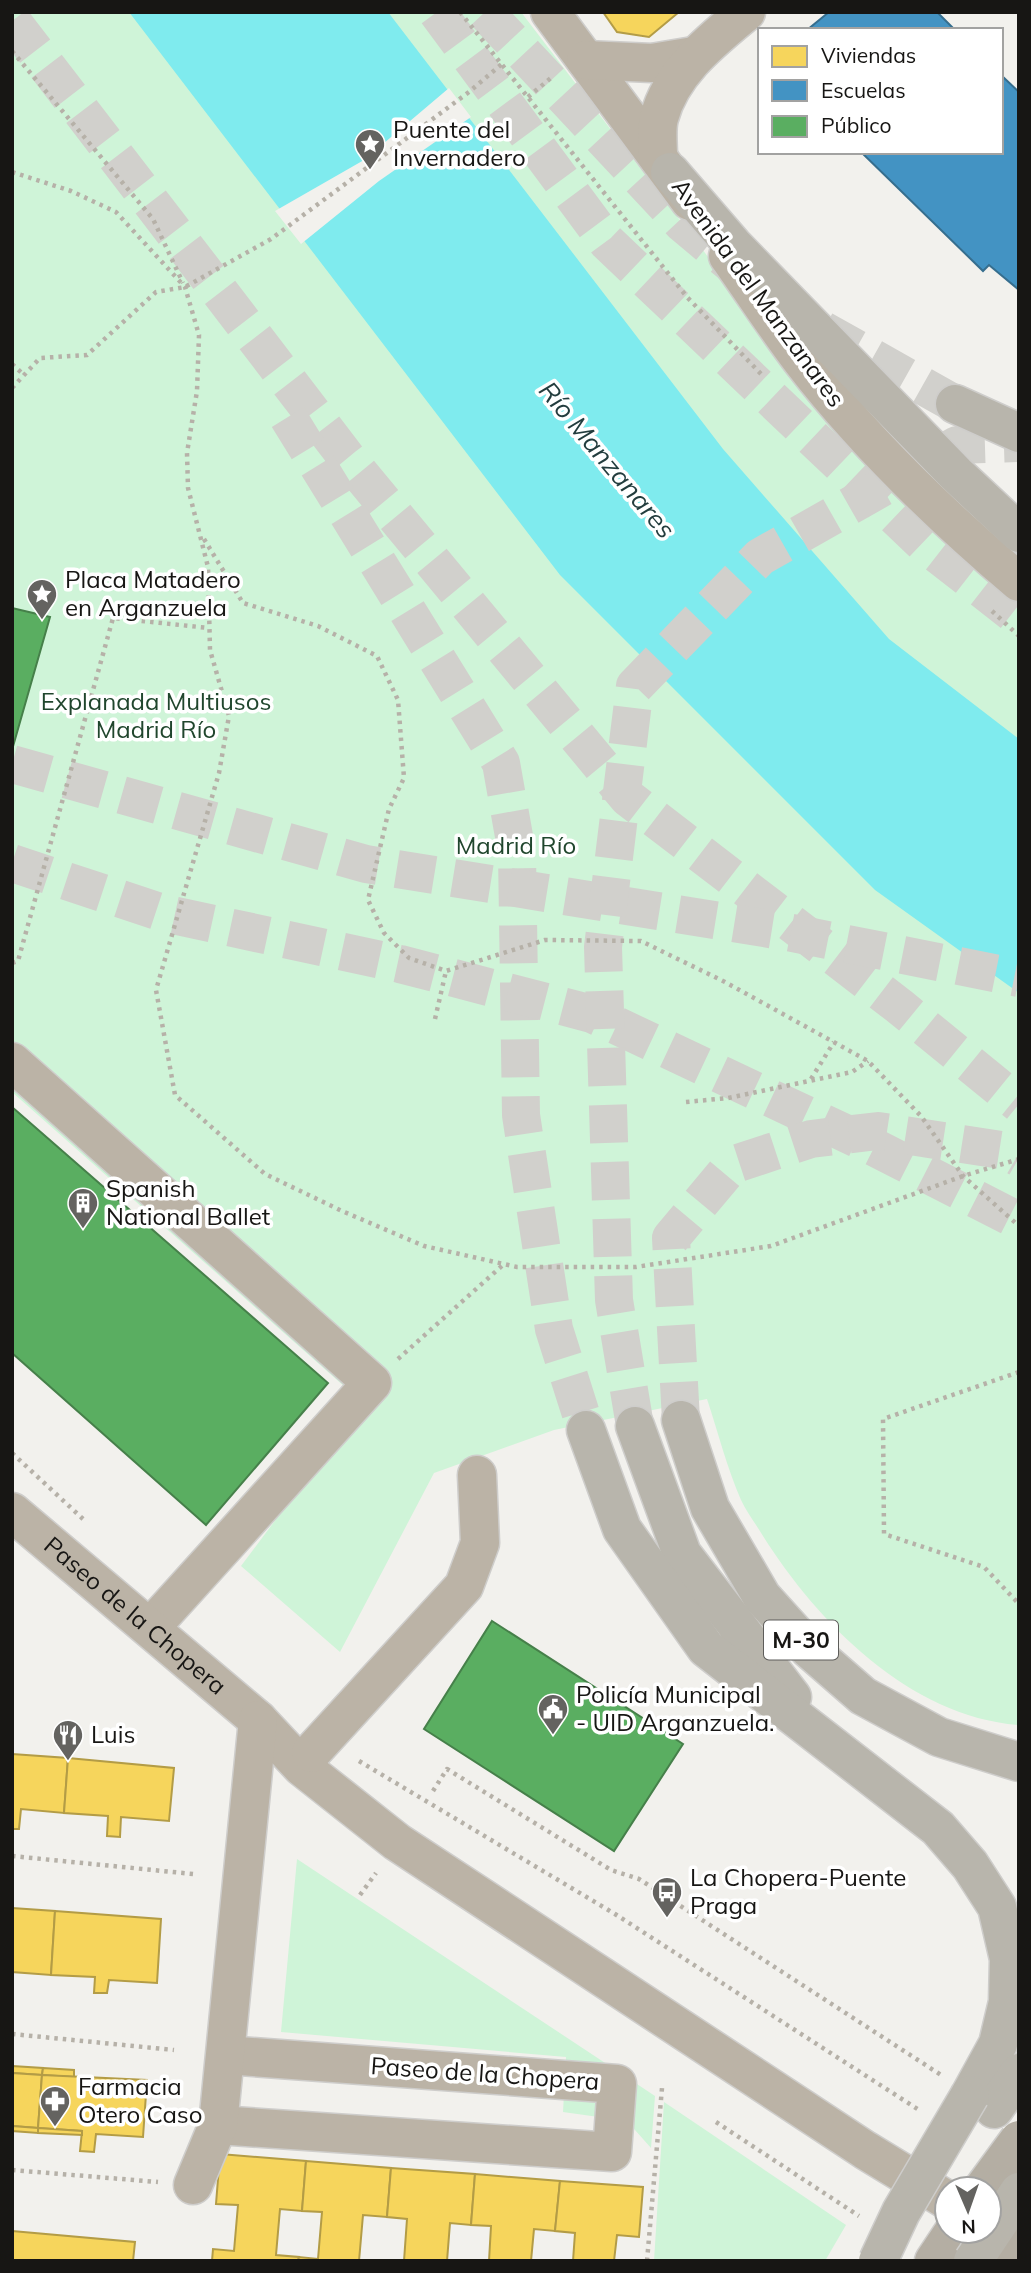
<svg xmlns="http://www.w3.org/2000/svg" width="1031" height="2273" font-family="Mulish,sans-serif">
<style>
.green{fill:#cff4d8}
.water{fill:#7febee}
.pier{fill:#f2f1ed}
.homes{fill:#f6d55c;stroke:#b39c46;stroke-width:2}
.schools{fill:#4393c3;stroke:#366e8e;stroke-width:2}
.public{fill:#5aae61;stroke:#46804a;stroke-width:2}
.lines{fill:none;stroke-linecap:round;stroke-linejoin:round}
.highway-tunnel{stroke:#d1d0cc;stroke-width:38;stroke-dasharray:38 19;stroke-linecap:butt}
.minor-casing{stroke:#cecdcb;stroke-width:41}
.major-casing{stroke:#cecdcb;stroke-width:41}
.highway-casing{stroke:#cecdcb;stroke-width:41}
.path{stroke:#b6b1a8;stroke-width:4.5;stroke-dasharray:3.5 5;stroke-linecap:butt}
.minor{stroke:#bbb3a6;stroke-width:38}
.major{stroke:#b4aea3;stroke-width:38}
.highway{stroke:#b8b5ac;stroke-width:38}
.major-bridge-casing{stroke:#cecdcb;stroke-width:41;stroke-linecap:butt}
.highway-bridge-casing{stroke:#cecdcb;stroke-width:41;stroke-linecap:butt}
.major-bridge{stroke:#b4aea3;stroke-width:38}
.highway-bridge{stroke:#b8b5ac;stroke-width:38}
.labels{text-anchor:middle;stroke-width:7;stroke-linejoin:round;paint-order:stroke}
.shield{fill:#fff;stroke:#5d5c5a;stroke-width:2}
.shield-label{font-size:23px;font-weight:bold;fill:#171614}
.poi-label{font-size:24px;fill:#171614;stroke:#fff;text-anchor:start}
.street-label{font-size:24px;fill:#171614;stroke:#fff}
.park-label{font-size:24px;fill:#20462d;stroke:#fff}
.water-label{font-size:26px;font-style:italic;fill:#233d3e;stroke:#fff}
</style>
<rect width="100%" height="100%" fill="#f2f1ed"/>
<g class="green">
<path d="M12 12H521L783 355 1019 601V1725C910 1717 818 1623 763 1536 756 1524 747 1513 741 1500 727 1468 718 1432 707 1399L554 1430 434 1473 340 1652 241 1566 363 1403 12 1092Z"/>
<path d="M297 1859 655 2096 651 2148 627 2121 563 2112 566 2057 281 2032Z"/>
<path d="M664 2102 846 2225 825 2261H654Z"/>
</g>
<path class="water" d="M129 12H388L723 449 889 639 1019 739V993L875 890 560 575Z"/>
<path class="pier" d="M449 88 471 117 379 181 301 244 275 211 364 160Z"/>
<g class="homes">
<path d="M603 12H679L649 37 617 32Z"/>
<path d="M12 1754 68 1758 64 1813 21 1809 19 1829H12Z"/>
<path d="M68 1758 174 1768 169 1821 121 1817 120 1837 107 1836 108 1816 64 1813Z"/>
<path d="M12 1908 55 1911 51 1975 12 1972Z"/>
<path d="M55 1911 161 1919 157 1983 109 1980 107 1993H94L95 1977 51 1975Z"/>
<path d="M12 2066 43 2068 42 2075 12 2073Z"/>
<path d="M43 2068 74 2070V2077L42 2075Z"/>
<path d="M12 2073 42 2075 38 2128 12 2126Z"/>
<path d="M42 2075 147 2080 143 2137 96 2134 94 2152 80 2151 82 2131 38 2128Z"/>
<path d="M12 2126 38 2128V2133L12 2131Z"/>
<path d="M38 2128 82 2131V2135L38 2133Z"/>
<path d="M220 2154 306 2161 302 2211 280 2209 276 2255 299 2257 298 2261H212L213 2249 234 2251 238 2205 216 2204Z"/>
<path d="M306 2161 391 2168 387 2217 363 2215 359 2261H298L299 2257 318 2259 322 2212 302 2211Z"/>
<path d="M391 2168 475 2174 471 2225 450 2223 447 2261H404L407 2219 387 2217Z"/>
<path d="M475 2174 560 2181 555 2231 534 2229 531 2261H489L491 2226 471 2225Z"/>
<path d="M560 2181 643 2187 639 2237 617 2235 614 2261H573L575 2233 555 2231Z"/>
<path d="M12 2231 135 2242 133 2261H12Z"/>
</g>
<g class="schools">
<path d="M829 12H937L955 30H807Z"/>
<path d="M1001 75 1019 92V290L989 265 983 271 861 152H1001Z"/>
</g>
<g class="public">
<path d="M12 608 50 617 12 750Z"/>
<path d="M12 1107 328 1383 206 1525 12 1353Z"/>
<path d="M492 1621 683 1744 614 1851 424 1729Z"/>
</g>
<g class="lines">
<g class="highway-tunnel">
<path d="M437 12 607 242 923 543 1019 618"/>
<path d="M485 12 683 224 748 278"/>
<path d="M12 21 347 458 628 798 899 1006 1019 1104"/>
<path d="M823 330 955 404"/>
<path d="M288 417 501 763 517 853 521 1115 554 1329 586 1430"/>
<path d="M12 764 366 864 782 931 1019 978"/>
<path d="M12 863 163 913 400 964 592 1014 862 1141 1019 1221"/>
<path d="M681 1420 671 1238 732 1165 811 1139 878 1131 1007 1151 1019 1158"/>
<path d="M635 1426 614 1300 603 947 635 686 760 557 957 445 1019 443"/>
</g>
<g class="minor-casing">
<g id="minor">
<path d="M550 12 690 201"/>
<path d="M586 60 652 63 694 56"/>
<path d="M658 157C658 145 656 129 659 118 671 72 711 41 746 12"/>
<path d="M728 256C753 291 776 327 802 361 865 443 940 515 1019 582"/>
<path d="M12 1062 372 1383 151 1627"/>
<path id="s1" d="M12 1512 258 1720 302 1767 397 1842 865 2150 947 2200"/>
<path d="M311 1753 464 1586 480 1543 477 1475"/>
<path d="M218 2125 612 2152 617 2084 226 2055"/>
<path d="M193 2185 218 2125 258 1720"/>
</g>
</g>
<g class="major-casing">
<path id="major" d="M934 2261 954 2231"/>
</g>
<g class="highway-casing">
<g id="highway">
<path d="M670 172 733 245 956 474 1019 533"/>
<path d="M955 404 1019 433"/>
<path d="M681 1420 710 1508 762 1597 809 1649 863 1696 939 1737 1019 1762"/>
<path d="M635 1426 682 1554 792 1697"/>
<path d="M586 1430 622 1529 706 1648 938 1828 970 1865 997 1907 1009 1959 1008 2002 998 2044 970 2095"/>
<path d="M994 2109 1019 2073"/>
</g>
</g>
<g class="path">
<path d="M460 12 687 297 764 377"/>
<path d="M12 51 153 219 183 283"/>
<path d="M528 97 552 77"/>
<path d="M12 172 71 191 116 212 185 287 199 335 197 391 187 453 188 488 208 567 210 650 229 716 219 773 156 990 175 1095 265 1174 342 1211 424 1246 517 1267H636L771 1246 963 1176 1019 1159"/>
<path d="M12 364 24 375"/>
<path d="M12 388 40 358 87 355 156 292 185 287 271 239 469 92 503 63"/>
<path d="M204 539 243 603 318 626 377 656 398 700 404 778 389 809 368 900 384 933 409 958 446 971 545 940 641 941 725 982 868 1061 921 1116 963 1176 1019 1226"/>
<path d="M992 611 1019 636"/>
<path d="M12 963 18 961 113 618 209 628"/>
<path d="M435 1019 446 971"/>
<path d="M811 1079 834 1042"/>
<path d="M686 1102 728 1098 852 1072 868 1061"/>
<path d="M398 1359 504 1264"/>
<path d="M1019 1372 883 1419 884 1534 984 1567 1019 1604"/>
<path d="M12 1453 83 1519"/>
<path d="M359 1761 615 1914 919 2110"/>
<path d="M433 1791 447 1769 611 1870 639 1879 941 2075"/>
<path d="M12 1856 193 1874"/>
<path d="M360 1895 376 1873"/>
<path d="M12 2034 174 2050"/>
<path d="M716 2122 859 2216"/>
<path d="M12 2170 158 2182"/>
<path d="M647 2261 662 2088"/>
</g>
<use href="#minor" class="minor"/>
<use href="#major" class="major"/>
<use href="#highway" class="highway"/>
<g class="major-bridge-casing">
<g id="major-bridge">
<path d="M983 2189 1019 2140"/>
<path d="M1003 2261 1019 2237"/>
</g>
</g>
<g class="highway-bridge-casing">
<g id="highway-bridge">
<path d="M878 2261 901 2212 970 2095"/>
<path d="M973 2261 1019 2192"/>
</g>
</g>
<use href="#major-bridge" class="major-bridge"/>
<use href="#highway-bridge" class="highway-bridge"/>
</g>
<defs>
<g id="sight-pin" transform="scale(1.575)"><path d="M0 17L-7.5 6A9.5 9.5 0 1 1 7.5 6Z" fill="#646360" stroke="#fff"/><path d="M0-6L1.8-2.2L6-1.7L2.9 1.2L3.7 5.4L0 3.3L-3.7 5.4L-2.9 1.2L-6-1.7L-1.8-2.2Z" fill="#fff"/></g>
<g id="building-pin" transform="scale(1.575)"><path d="M0 17L-7.5 6A9.5 9.5 0 1 1 7.5 6Z" fill="#646360" stroke="#fff"/><path d="M-4-6H4V6H1V3H-1V6H-4ZM-2.5-4.3h1.7v1.8h-1.7ZM.8-4.3h1.7v1.8H.8ZM-2.5-1h1.7V.8h-1.7ZM.8-1h1.7V.8H.8Z" fill="#fff"/></g>
<g id="civic-pin" transform="scale(1.575)"><path d="M0 17L-7.5 6A9.5 9.5 0 1 1 7.5 6Z" fill="#646360" stroke="#fff"/><path d="M-.6-6.5H3V-4.5H.6V-3L4-1V1h2V6H-6V1h2V-1L-.6-3ZM-1.2 2.5V6h2.4V2.5Z" fill="#fff"/></g>
<g id="restaurant-pin" transform="scale(1.575)"><path d="M0 17L-7.5 6A9.5 9.5 0 1 1 7.5 6Z" fill="#646360" stroke="#fff"/><path d="M-5-6h1v4h1v-4h1v4h1v-4h1v5L-1.5 .5V6h-2V.5L-5-1ZM5-6V6H3V1.5H1.5Q1.5-4 5-6Z" fill="#fff"/></g>
<g id="bus-pin" transform="scale(1.575)"><path d="M0 17L-7.5 6A9.5 9.5 0 1 1 7.5 6Z" fill="#646360" stroke="#fff"/><path d="M-5-6H5V4H4V6H2V4H-2V6H-4V4H-5ZM-3.5-4V0h7V-4ZM-3.5 1.2v1.5H-2V1.2ZM2 1.2v1.5H3.5V1.2Z" fill="#fff"/></g>
<g id="pharmacy-pin" transform="scale(1.575)"><path d="M0 17L-7.5 6A9.5 9.5 0 1 1 7.5 6Z" fill="#646360" stroke="#fff"/><path d="M-2-6h4v4h4v4h-4v4h-4v-4h-4v-4h4Z" fill="#fff"/></g>
</defs>
<g fill-rule="evenodd">
<use href="#sight-pin" x="370" y="144"/>
<use href="#sight-pin" x="42" y="594"/>
<use href="#building-pin" x="83" y="1203"/>
<use href="#civic-pin" x="553" y="1709"/>
<use href="#restaurant-pin" x="68" y="1735"/>
<use href="#bus-pin" x="667" y="1892"/>
<use href="#pharmacy-pin" x="55" y="2101"/>
</g>
<g class="labels">
<rect class="shield" x="764" y="1620.5" width="74" height="39" rx="5"/>
<g class="shield-label">
<text x="801" y="1648">M-30</text>
</g>
<g class="poi-label">
<text x="393" y="138">Puente del<tspan x="393" dy="28">Invernadero</tspan></text>
<text x="65" y="588">Placa Matadero<tspan x="65" dy="28">en Arganzuela</tspan></text>
<text x="106" y="1197">Spanish<tspan x="106" dy="28">National Ballet</tspan></text>
<text x="576" y="1703">Policía Municipal<tspan x="576" dy="28">- UID Arganzuela.</tspan></text>
<text x="91" y="1743">Luis</text>
<text x="690" y="1886">La Chopera-Puente<tspan x="690" dy="28">Praga</tspan></text>
<text x="78" y="2095">Farmacia<tspan x="78" dy="28">Otero Caso</tspan></text>
</g>
<g class="street-label">
<text transform="translate(758 293) rotate(54)" y="8">Avenida del Manzanares</text>
<text dy="8" stroke="none"><textPath href="#s1" startOffset="161">Paseo de la Chopera</textPath></text>
<text transform="translate(485 2074) rotate(4)" y="8">Paseo de la Chopera</text>
</g>
<g class="park-label">
<text x="156" y="710">Explanada Multiusos<tspan x="156" dy="28">Madrid Río</tspan></text>
<text x="516" y="854">Madrid Río</text>
</g>
<g class="water-label">
<text transform="translate(607 460) rotate(50)" y="9">Río Manzanares</text>
</g>
</g>
<rect width="1031" height="2273" fill="none" stroke="#171614" stroke-width="28"/>
<rect x="758" y="28" width="245" height="126" fill="#ffffff" stroke="#a2a2a1" stroke-width="2"/>
<rect x="772" y="46" width="35" height="21" fill="#f6d55c" stroke="#a2a2a1" stroke-width="2"/>
<text x="821" y="63" font-size="21" fill="#171614">Viviendas</text>
<rect x="772" y="80" width="35" height="21" fill="#4393c3" stroke="#a2a2a1" stroke-width="2"/>
<text x="821" y="98" font-size="21" fill="#171614">Escuelas</text>
<rect x="772" y="116" width="35" height="21" fill="#5aae61" stroke="#a2a2a1" stroke-width="2"/>
<text x="821" y="133" font-size="21" fill="#171614">Público</text>
<g transform="translate(968 2210) rotate(178)"><circle r="33" fill="#ffffff" stroke="#a2a2a1" stroke-width="2"/>
<path d="M0-5L12 26L0 18L-12 26Z" fill="#646360"/>
<text y="-10" font-size="19" font-weight="bold" text-anchor="middle" fill="#171614">N</text>
</g>
</svg>
